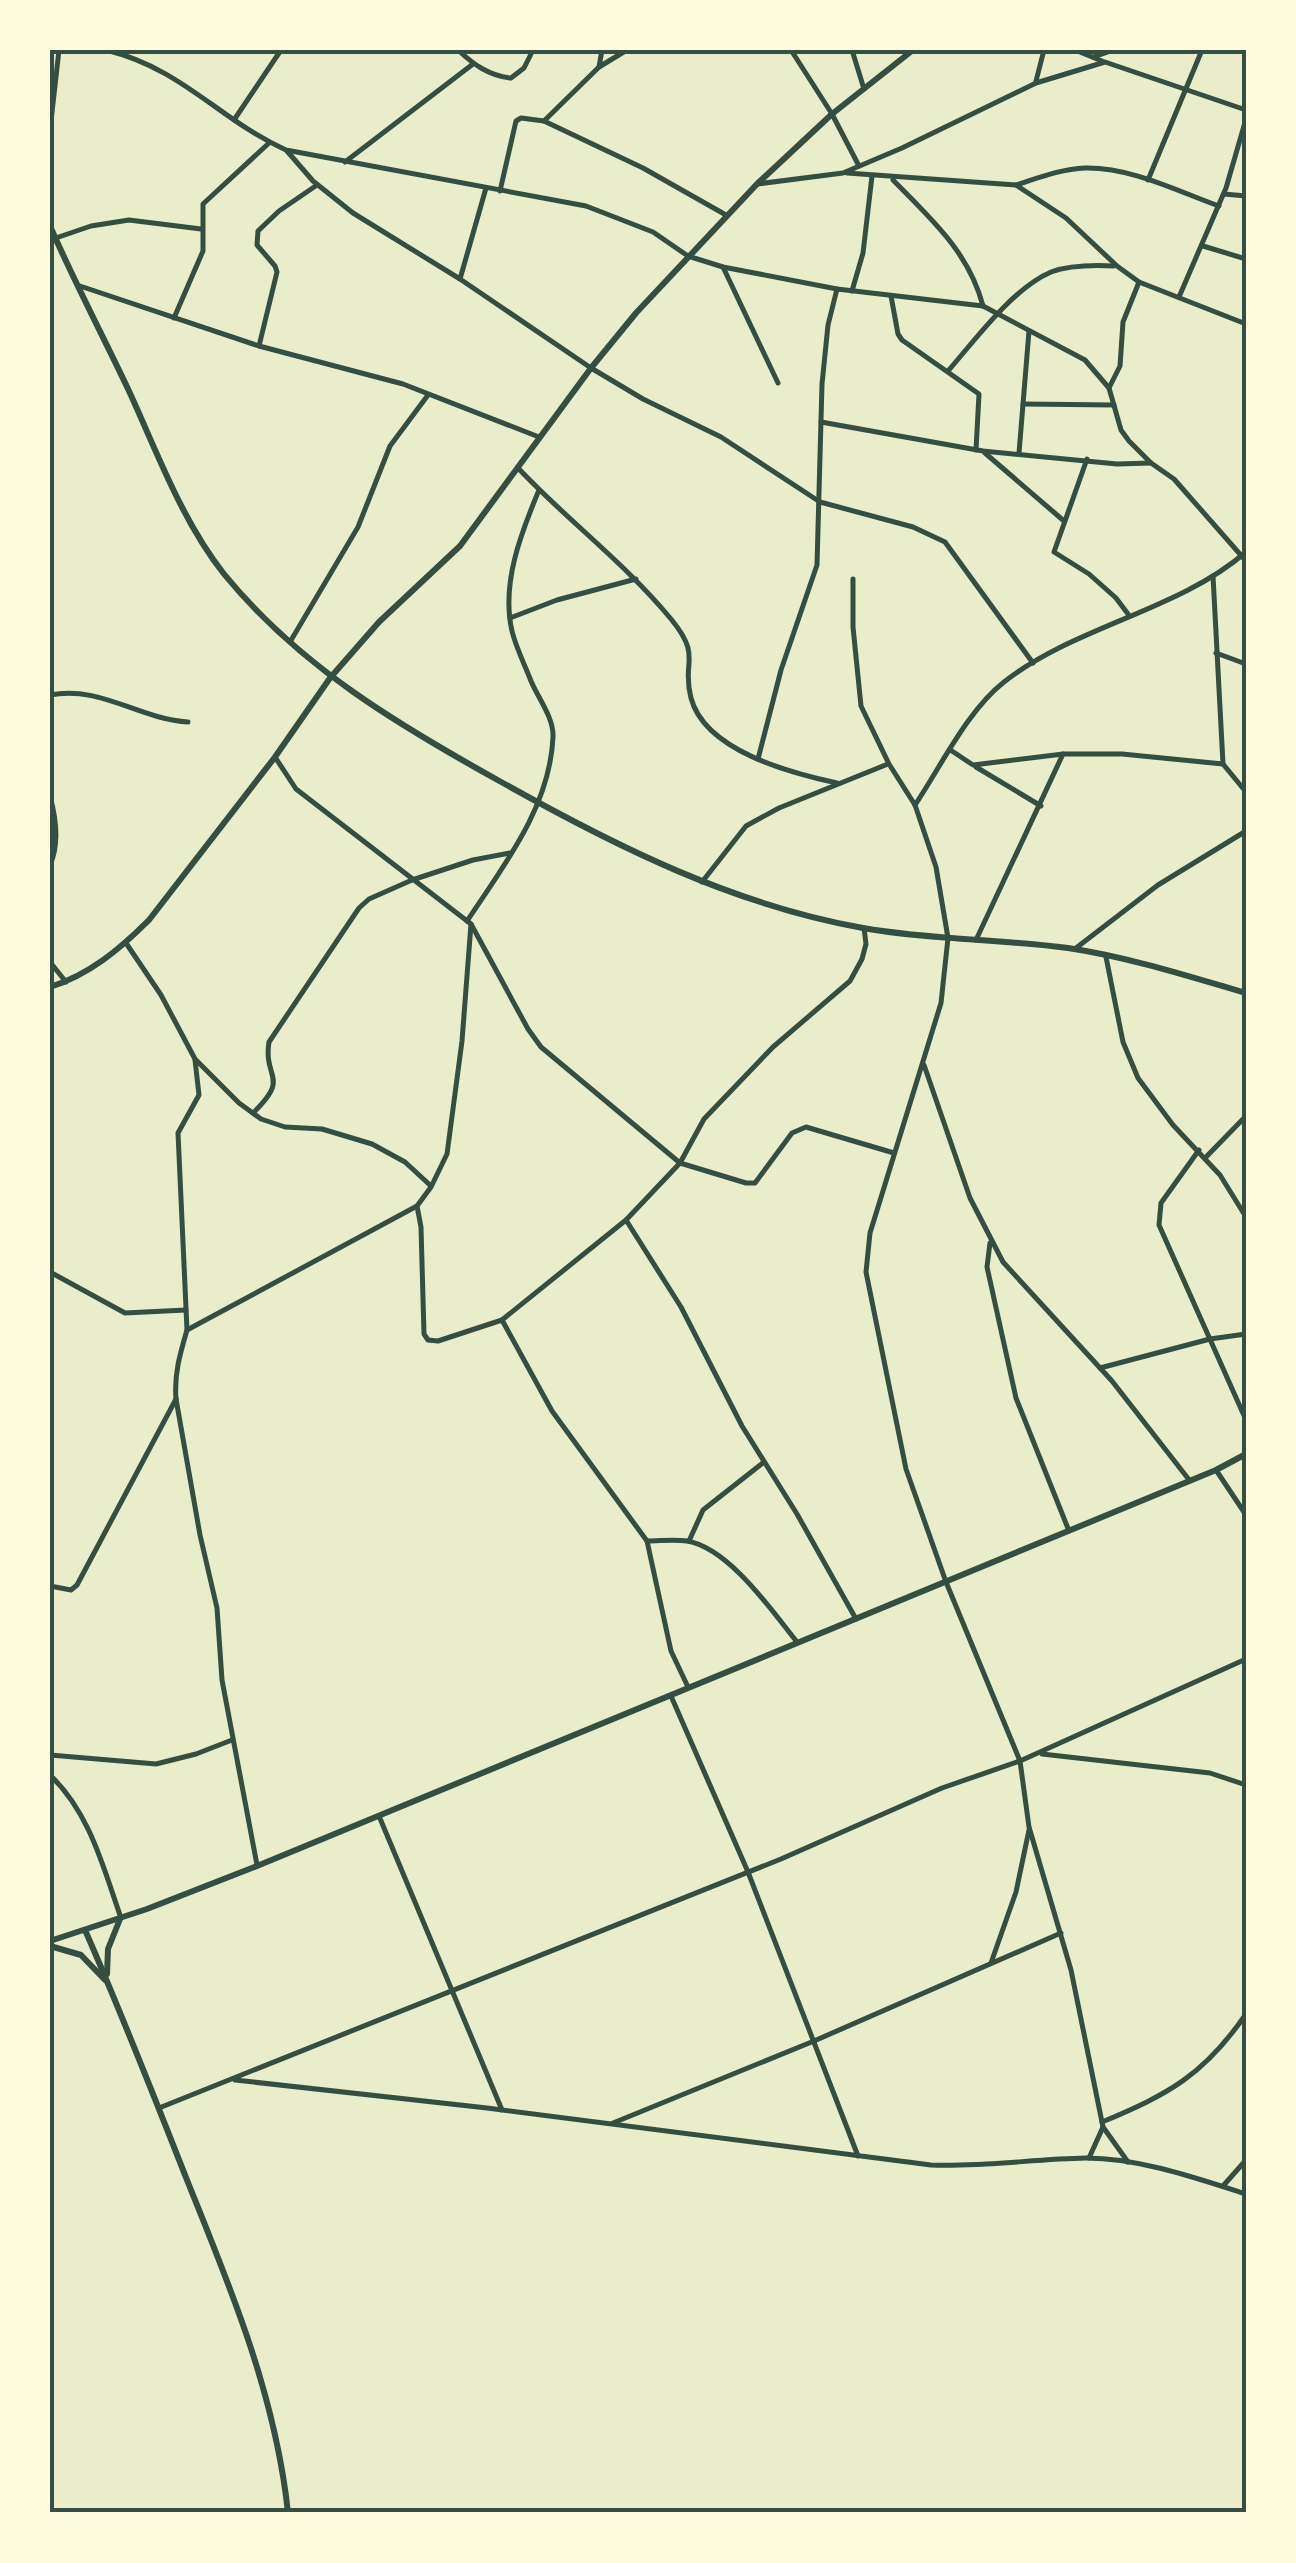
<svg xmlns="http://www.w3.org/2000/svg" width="1296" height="2563" font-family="Spectral,serif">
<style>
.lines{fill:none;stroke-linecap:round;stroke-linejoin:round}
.minor{stroke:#344e41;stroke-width:5}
.tertiary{stroke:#344e41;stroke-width:6}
.neatline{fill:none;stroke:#344e41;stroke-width:4}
</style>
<rect width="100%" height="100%" fill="#e9edc9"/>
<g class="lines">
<g class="minor">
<path d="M106 50C183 69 218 119 286 150L586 206 653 232 688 256 723 267 837 289 983 306 1085 360 1109 388 1121 430 1129 441 1151 463 1174 479 1246 561"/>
<path d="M458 50C473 64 489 76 511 78L524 68 533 50"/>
<path d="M791 50 832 114 859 166"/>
<path d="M852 50 864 89"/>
<path d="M1075 50 1102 61"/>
<path d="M1093 57 1114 50"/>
<path d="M599 67 602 50"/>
<path d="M1036 81 1044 50"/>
<path d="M234 120 281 50"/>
<path d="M544 121 599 67 627 50"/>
<path d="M50 130 59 50"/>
<path d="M287 151 313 181 353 213 460 279 591 368 643 399 721 437 820 502 913 527 945 542 1033 663"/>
<path d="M345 162 473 64"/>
<path d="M847 173 1016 185 1066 218 1117 266 1139 282 1246 324"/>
<path d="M893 180C931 219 969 252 983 306"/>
<path d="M1148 180 1202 50"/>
<path d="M757 184 843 173 902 148 1036 83 1105 62 1246 110"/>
<path d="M1016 185C1038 178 1061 169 1085 168 1131 167 1177 191 1219 206"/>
<path d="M500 191 516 121 521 118 544 121 643 168 726 215"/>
<path d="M1224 194 1246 196"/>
<path d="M50 240 91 226 129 220 201 229"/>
<path d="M1203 246 1246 259"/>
<path d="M723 267 778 383"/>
<path d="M460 279 486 188"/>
<path d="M80 286 259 346 403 384 539 437"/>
<path d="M852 291 863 253 872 176"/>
<path d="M891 296 898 334 902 340 979 394 976 450"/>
<path d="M1179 297 1226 188 1246 119"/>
<path d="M174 318 203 251V204L269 143"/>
<path d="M259 346 277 272 275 266 257 245 258 231 279 211 317 185"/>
<path d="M948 371C976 339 1012 289 1051 272 1070 265 1094 265 1114 266"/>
<path d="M1109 388 1120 366 1123 322 1139 282"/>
<path d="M1023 404 1114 405"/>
<path d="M821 422 983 451 1117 464 1151 463"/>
<path d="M985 453 1064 521"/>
<path d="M1019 453 1029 331"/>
<path d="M1087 459 1054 552 1089 574 1116 598 1128 614"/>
<path d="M518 468C568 521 625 563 671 619 703 658 681 661 691 698 705 751 791 773 837 783"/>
<path d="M1213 576 1223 764 1246 792"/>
<path d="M510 618 557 600 636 579"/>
<path d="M290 642 358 527 390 446 428 395"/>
<path d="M1216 653 1246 664"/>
<path d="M50 695C100 685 139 719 188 722"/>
<path d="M952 751 973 765 1063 754H1122L1223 764"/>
<path d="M275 757 296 789 471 924 528 1029 541 1047 680 1163 746 1183H755L792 1133 806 1127 894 1153"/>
<path d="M758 759 781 670 817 565 822 384 828 325 837 289"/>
<path d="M976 767 1041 806"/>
<path d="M50 796C56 818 60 843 50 865"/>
<path d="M915 805C941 766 968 710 1004 682 1075 626 1178 611 1246 552"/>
<path d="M702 882 746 826 779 808 888 764"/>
<path d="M467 921C504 865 550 807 553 737 554 718 538 698 531 681 525 665 516 648 512 631 501 584 521 533 539 490"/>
<path d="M976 940 1063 754"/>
<path d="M126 943 161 995 195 1059 239 1103 261 1119 285 1127 322 1129 372 1144 405 1162 431 1186"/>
<path d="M1076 948 1158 885 1246 831"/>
<path d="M1106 957 1123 1042 1138 1078 1173 1125 1220 1175 1246 1217"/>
<path d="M50 962 66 982"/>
<path d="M924 1065 970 1198 1003 1262 1112 1381 1190 1481"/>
<path d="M253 1113C291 1076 263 1080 269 1042L359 908 369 899 412 880 473 860 510 853"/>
<path d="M1199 1150 1161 1203 1159 1225 1246 1420"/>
<path d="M1206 1157 1246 1116"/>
<path d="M417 1206 421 1227 424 1334 428 1340 438 1341 502 1320 552 1411 647 1541 671 1651 688 1687"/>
<path d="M626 1220 680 1163 704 1119 773 1047 850 981 862 959 866 944 864 928"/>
<path d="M990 1243 987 1267 1016 1398 1069 1531"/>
<path d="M50 1272 125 1313 186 1310"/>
<path d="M502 1320 626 1220 681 1307 742 1426 797 1514 856 1619"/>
<path d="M187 1330 178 1133 199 1095 195 1060"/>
<path d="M1100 1368 1210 1339 1246 1334"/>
<path d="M1216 1470 1246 1515"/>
<path d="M647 1541C660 1541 674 1539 687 1541 729 1548 772 1611 797 1642"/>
<path d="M689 1541 703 1510 764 1462"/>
<path d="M50 1586 71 1590 77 1585 176 1399"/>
<path d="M671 1696 748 1872 858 2156"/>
<path d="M1042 1754 1210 1773 1246 1785"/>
<path d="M50 1755 156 1764 196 1754 232 1740"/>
<path d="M50 1775C90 1813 103 1867 121 1918"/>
<path d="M379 1816 502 2110"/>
<path d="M257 1865 222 1680 217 1608 200 1535 176 1399C174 1374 180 1354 187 1330L417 1206 431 1187 447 1154 462 1041 471 924"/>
<path d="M991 1963 1016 1892 1029 1830"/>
<path d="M235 2080 487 2108 931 2165C983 2167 1034 2159 1086 2158 1139 2158 1196 2178 1246 2194"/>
<path d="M159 2108 781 1859 942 1788 1020 1761 946 1582 906 1469 866 1272 870 1233 941 1003 948 938 936 867 915 805 889 764 861 706 853 627V579"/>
<path d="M1102 2122C1169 2094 1204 2075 1246 2014"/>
<path d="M613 2123 814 2041 1061 1933"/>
<path d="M1089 2158 1103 2127"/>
<path d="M1128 2162 1103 2127 1071 1970 1029 1827 1020 1761 1246 1659"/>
<path d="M1223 2186 1246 2160"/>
</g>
<g class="tertiary">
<path d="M50 226C74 281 103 336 129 391 157 452 182 521 224 574 300 667 400 726 503 783 617 847 734 905 863 928 931 940 1000 939 1068 948 1128 957 1188 976 1246 993"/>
<path d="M50 987C89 975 120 949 149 920L275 757 330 678 379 622 460 546 591 368 636 313 757 184 832 114 913 50"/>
<path d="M85 1930C122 2014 155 2099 189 2185 232 2291 276 2398 288 2513"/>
<path d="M50 1941 147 1909 257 1866 1216 1470 1246 1454"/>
<path d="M50 1946 81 1955 105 1980"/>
<path d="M107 1974 108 1949 120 1919"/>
</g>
</g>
<rect width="1296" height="2563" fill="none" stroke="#fefae0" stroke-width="105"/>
<rect x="52" y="52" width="1192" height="2458" class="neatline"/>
</svg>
